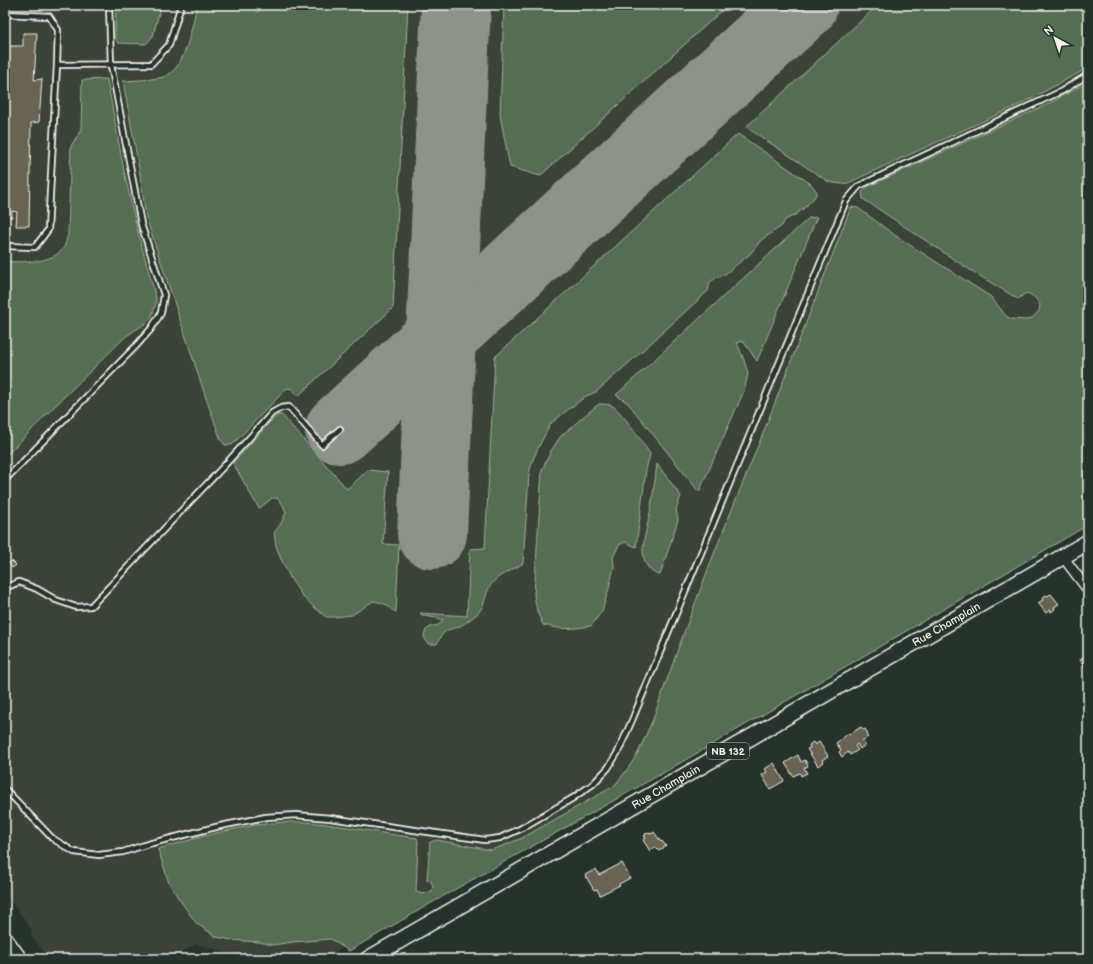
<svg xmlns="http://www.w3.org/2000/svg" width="1093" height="964" font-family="'Balsamiq Sans',sans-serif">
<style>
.built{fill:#3a4238}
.green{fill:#546d52;stroke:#a4af9d}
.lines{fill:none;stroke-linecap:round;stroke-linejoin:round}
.runway{stroke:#8d928a;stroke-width:70}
.building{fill:#696452;stroke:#f4f1e8}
.service-casing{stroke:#f4f1e8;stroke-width:8}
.minor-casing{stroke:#f4f1e8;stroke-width:12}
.tertiary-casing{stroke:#f4f1e8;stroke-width:15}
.primary-casing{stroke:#f4f1e8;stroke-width:18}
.service{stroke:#26332d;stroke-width:4.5}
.minor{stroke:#26332d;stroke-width:9}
.tertiary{stroke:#26332d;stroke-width:12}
.primary{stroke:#26332d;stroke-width:15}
.labels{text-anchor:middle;stroke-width:3;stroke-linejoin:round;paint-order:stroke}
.shield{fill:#26332d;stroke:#b6b8b0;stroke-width:1}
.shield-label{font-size:10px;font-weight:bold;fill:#f4f1e8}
.street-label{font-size:11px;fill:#f4f1e8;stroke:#26332d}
</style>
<rect width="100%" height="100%" fill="#26332d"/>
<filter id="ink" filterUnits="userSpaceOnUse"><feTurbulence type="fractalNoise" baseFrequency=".025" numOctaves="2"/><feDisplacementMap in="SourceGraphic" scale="8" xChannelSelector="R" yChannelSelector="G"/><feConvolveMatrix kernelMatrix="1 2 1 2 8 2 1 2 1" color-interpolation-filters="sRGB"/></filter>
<g filter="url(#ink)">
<path class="built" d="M5 5H1088V419L640 775 323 959H250L196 944 170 959H49L31 935 32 930 5 893Z"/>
<g class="green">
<path d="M116 5H161L153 36 146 44 118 43 115 38Z"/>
<path d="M197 5H250L257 12 269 5H408L393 308 298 396 292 389 287 388 232 445H225L221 440 207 401 146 217 140 174 123 81C132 80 158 80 166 76 186 67 192 25 197 5Z"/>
<path d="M504 5H728L540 176 510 167 500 115Z"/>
<path d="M878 5H1088V68L1023 103 900 159 848 183 840 184 829 182 746 127Z"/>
<path d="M107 79 124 171 137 229 156 298V303L152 316 146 323 125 337 52 409 5 457V262C23 261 52 265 64 247 66 244 66 239 68 235L71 146 81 130 82 80Z"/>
<path d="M1088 82V525L663 773 454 890 349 951 331 939 293 942 273 945 259 942 231 940 217 937 197 924 177 896 169 883 158 849C204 836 252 821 302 822 317 822 332 825 347 827 370 831 394 835 417 838L418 842 416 892 423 894 432 891 433 886 431 881 427 880 430 842 437 840 491 850 505 845 522 838 614 786 627 770 638 753 653 719 682 638 715 551 762 436 851 207 858 208 896 236 991 297 1006 316 1011 319 1027 320 1032 318 1039 311 1040 305C1037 299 1033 295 1026 293L1018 299 967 268 863 199 862 192 867 187 1046 105Z"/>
<path d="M738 134 811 184 817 192 814 198 803 209 795 215 785 220 782 226 761 240 750 254 724 275 716 278 710 282 708 291 640 353 596 392 586 396 551 423 538 448 532 462 529 474 523 563C514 570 502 573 494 581 484 591 487 604 478 613 473 617 466 623 460 626 456 629 450 628 446 631 442 634 439 639 437 644H428L424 636 426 630 432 626C437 626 440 625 443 620L437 618 423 616 420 613 467 616 470 549 485 548 495 357Z"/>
<path d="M817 217 757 361 743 341 737 343 744 360 748 374 744 391 699 492 628 403 616 395 809 218Z"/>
<path d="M599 404C603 404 608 404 611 405 621 410 643 443 650 454L646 470 636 547 625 542 619 545 613 557 614 567 609 588 602 611 597 618 591 626C572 629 562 630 543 625L537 611 534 595 542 470 551 451 560 437 590 411Z"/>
<path d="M278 415H282L347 489 368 470 388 472 383 544 399 545 396 612C391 610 390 608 387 605 383 603 378 602 373 601L352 615 335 617H326L314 607 303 597 292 581 281 559 276 546 274 533C280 526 283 520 286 512L283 505 277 498H272L260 508 258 507 233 463 271 421Z"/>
<path d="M657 464 681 496 676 509 678 520 660 575C650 574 643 562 643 552 643 541 647 528 649 518 652 500 655 482 657 464Z"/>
</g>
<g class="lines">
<g class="runway">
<path d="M340 429 803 5"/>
<path d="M432 534 456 5"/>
</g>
</g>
<g class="building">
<path d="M23 33H37L34 80 42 79 39 122 31 123 29 226H16L17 212 12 211V217H5V46H23Z"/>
<path d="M12 561 16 565 12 568 9 563Z"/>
<path d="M1051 594 1059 604 1054 607 1055 609 1051 612 1050 610 1046 613 1038 603 1043 600 1042 598 1046 595 1047 596Z"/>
<path d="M1088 654V671L1080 660Z"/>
<path d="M861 727 863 730 865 729 868 734 866 735 868 737 862 741 865 745 860 749 857 744 855 746 858 750 850 755 848 752 842 757 839 752 841 750 836 743 849 733 850 734Z"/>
<path d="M813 742 815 745 819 742 828 756 822 760 823 762 818 766 807 749 810 748 809 745Z"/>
<path d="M798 755 801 762 805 760 808 766 804 768 807 773 801 776 800 773 793 776 785 763Z"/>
<path d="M774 763 784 781 770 789 762 775 767 772 765 769Z"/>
<path d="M649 832 651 834 654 832 661 842 662 841 666 846 659 851 655 847 650 851 643 840 646 838 644 836 646 835 645 834Z"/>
<path d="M622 863 630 878 619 884 620 885 600 895 597 889 594 890 585 875 596 869 599 875Z"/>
</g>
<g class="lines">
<g class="service-casing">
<g id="service">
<path d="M5 14 49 16 58 30 57 65"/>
<path d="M5 246 35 247 48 230 57 65 151 64 169 45 181 5"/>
<path d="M5 480 136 346 151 329 161 313 164 295 141 224 111 65 109 5"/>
<path d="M5 588 19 582 37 589 56 600 76 607 91 606 223 467 272 413 281 408 289 407 322 445 340 429"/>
<path d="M5 789 52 838 74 852 99 855 123 852 148 844 220 826 266 817 296 815 330 818 485 840 500 838 520 829 573 798 593 784 608 768 618 752 633 718 846 201 859 186 1062 91 1088 75"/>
</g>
</g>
<g class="minor-casing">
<path id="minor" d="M1063 557 1088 590"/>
</g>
<g class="tertiary-casing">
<path id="tertiary" d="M5 937 21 959"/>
</g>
<g class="primary-casing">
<g id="primary">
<path id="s1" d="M368 959 1088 542"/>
</g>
</g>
<use href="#service" class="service"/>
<use href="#minor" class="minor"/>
<use href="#tertiary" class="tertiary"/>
<use href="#primary" class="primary"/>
</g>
</g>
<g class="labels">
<rect class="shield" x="707" y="743" width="42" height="16" rx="3"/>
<g class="shield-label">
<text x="728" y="755">NB 132</text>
</g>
<g class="street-label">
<text dy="4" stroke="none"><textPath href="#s1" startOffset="668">Rue Champlain</textPath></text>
<text dy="4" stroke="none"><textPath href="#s1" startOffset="344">Rue Champlain</textPath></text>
</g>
</g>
<rect width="1093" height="964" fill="none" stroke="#26332d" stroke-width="20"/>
<rect x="10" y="10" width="1073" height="944" fill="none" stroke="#f4f1e8" stroke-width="1.5" filter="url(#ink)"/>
<g transform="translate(1055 38) rotate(320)" stroke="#26332d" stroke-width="3" paint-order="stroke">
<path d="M0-3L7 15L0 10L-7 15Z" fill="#f4f1e8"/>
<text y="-6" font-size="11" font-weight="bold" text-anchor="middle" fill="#f4f1e8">N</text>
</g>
</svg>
